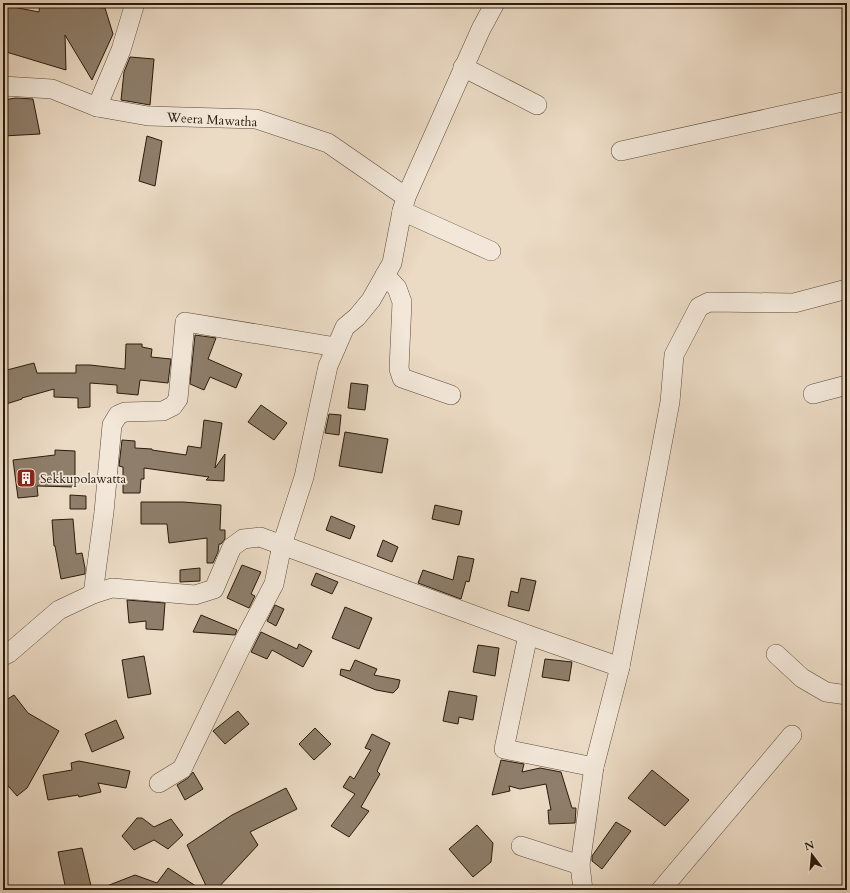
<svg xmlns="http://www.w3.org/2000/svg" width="850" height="893" font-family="Cardo,serif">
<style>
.building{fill:#8e7e6b;stroke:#2a1b0b}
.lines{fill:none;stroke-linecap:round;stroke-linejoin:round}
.minor-casing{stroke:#5a4b39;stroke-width:20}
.minor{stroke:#f2e7d9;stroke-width:19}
.labels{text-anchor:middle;stroke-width:3.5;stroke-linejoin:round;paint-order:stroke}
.street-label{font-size:13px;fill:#2a1b0b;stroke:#f2e7d9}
.poi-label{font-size:13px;fill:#2a1b0b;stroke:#f2e7d9;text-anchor:start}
</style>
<rect width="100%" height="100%" fill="#ebdac4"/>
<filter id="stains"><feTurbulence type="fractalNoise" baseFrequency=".005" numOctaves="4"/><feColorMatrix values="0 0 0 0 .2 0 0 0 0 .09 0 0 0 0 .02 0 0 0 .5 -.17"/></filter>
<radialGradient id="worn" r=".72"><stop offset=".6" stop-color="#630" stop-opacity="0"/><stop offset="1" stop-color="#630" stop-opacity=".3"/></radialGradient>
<g class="building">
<path d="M40 3H62V5L105 8 113 34 92 80 65 35 66 70 3 51V5L39 12Z"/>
<path d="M130 57 154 59 150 105 121 100 124 72Z"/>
<path d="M16 98 33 99 40 134 3 136V100Z"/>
<path d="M147 136 162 141 155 186 139 181Z"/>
<path d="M195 335 216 338 208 359 242 374 236 388 210 377 204 390 190 384Z"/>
<path d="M126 344H142V347L152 349 151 357 171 359 168 383 140 380 138 395 117 393V385L90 383V407L78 408V398L54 397V389L22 398V399L3 405V388L7 387 3 371 34 363 37 373H76V365H90L125 369Z"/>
<path d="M351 383 368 385 365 410 348 408Z"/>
<path d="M261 405 287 423 274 440 248 422Z"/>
<path d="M329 414 341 415 339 435 325 433Z"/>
<path d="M204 420 222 423 215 468 225 454 224 481 206 480 209 477 144 468V479H141L140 493H123V467L119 466 122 440 135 441V448L152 449V450L186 455 188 446 201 448Z"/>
<path d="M345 432 388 439 382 473 339 466Z"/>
<path d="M55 450 75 451V487L37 486 38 496 18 498 13 460 55 455Z"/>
<path d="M70 495 86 496V509H70Z"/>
<path d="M141 502H183L221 505 220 530H225V539L221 544H219L218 552 213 563H207V538L169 543 167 524H141Z"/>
<path d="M435 505 462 511 459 525 432 519Z"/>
<path d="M331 516 355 526 350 539 326 530Z"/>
<path d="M73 519 76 554 82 553 85 568V574L61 579 55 546H54L52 520Z"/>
<path d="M383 540 398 547 392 562 377 556Z"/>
<path d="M458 556 474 559 469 582 466 581 461 599 418 583 423 570 453 580Z"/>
<path d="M242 565 261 572 251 594 255 596 249 608 227 598Z"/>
<path d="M200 568V581L180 582V570Z"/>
<path d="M316 573 338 582 332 594 311 585Z"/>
<path d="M521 578 536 581 529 611 508 606 511 591 518 593Z"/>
<path d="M127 600 165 603 163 630 146 629V621L129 623Z"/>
<path d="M275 605 284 609 276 626 267 621Z"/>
<path d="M345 607 372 618 359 649 332 638Z"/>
<path d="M201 615 237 630 235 635 193 632Z"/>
<path d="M261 632 297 649 299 644 312 651 303 667 272 650 267 659 251 652Z"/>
<path d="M478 645 499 648 495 676 473 672Z"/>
<path d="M144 656 151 694 128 698 122 660Z"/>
<path d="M545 659 572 662 569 681 542 677Z"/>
<path d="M355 660 377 669 374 675 400 680 398 688 393 693 376 690 340 675 341 669 350 671Z"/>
<path d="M449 691 477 696 473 720 459 717 458 724 443 721Z"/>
<path d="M14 695 28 713 59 731 27 788 17 796 3 780V702Z"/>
<path d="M238 711 249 724 225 744 213 731Z"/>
<path d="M116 720 124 738 92 752 85 734Z"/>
<path d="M315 728 331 744 314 760 299 744Z"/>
<path d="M372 734 390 743 377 771 380 774 361 807 369 811 349 837 331 826 355 794 343 787 350 776 354 779 371 750 365 748Z"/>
<path d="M501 760 524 764 522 772 540 768 561 772 572 808H576L575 823 549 824 548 810H551L546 784 520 789 509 786 510 791 492 795Z"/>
<path d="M79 761 130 771 126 788 98 783 101 792 79 797 78 795 48 800 43 775 72 770 71 763Z"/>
<path d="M652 770 689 800 665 826 628 798Z"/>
<path d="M193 772 203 789 185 800 177 785 188 778Z"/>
<path d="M286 788 297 809 250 832 258 845 216 890H208L187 845 232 815Z"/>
<path d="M137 818H142L154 827 171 819 183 835 168 849 154 840 134 850 122 836Z"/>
<path d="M616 822 631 831 602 869 592 861V856Z"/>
<path d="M477 825 493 843 491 862 473 877 449 849Z"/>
<path d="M82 848 92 890H66L58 852Z"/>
<path d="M168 868 202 890H99V889L135 875 157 883Z"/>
</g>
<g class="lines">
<g class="minor-casing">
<g id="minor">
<path d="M463 67 537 105"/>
<path d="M3 86 52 89 97 107 148 116 256 119 328 143 406 197"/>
<path d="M97 107 121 50 135 3"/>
<path d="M621 151 847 101"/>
<path d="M402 211 491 251"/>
<path d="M385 275 397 288 402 302 399 369 402 378 451 395"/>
<path d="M813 394 847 385"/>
<path d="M93 594 104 512 112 425 118 415 125 412 163 411 173 406 178 399 185 322 336 347"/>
<path d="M528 635 504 749 594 767"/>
<path d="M776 654 802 678 826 692 847 695"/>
<path d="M3 656 9 653 59 610 93 594 112 588 195 595 214 589 232 547 243 539 260 537 528 635 620 667"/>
<path d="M159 783 182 769 245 639 274 584 282 545 304 477 328 366 345 327 357 317 371 300 392 263 402 211 406 197 481 29 495 3"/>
<path d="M521 846 580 865"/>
<path d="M583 890 580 865 594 767 620 667 670 402 674 355 699 307 709 302 794 303 847 289"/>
<path d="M661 890 792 735"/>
</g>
</g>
<use href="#minor" class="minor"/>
</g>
<defs>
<g id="building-square" transform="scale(1)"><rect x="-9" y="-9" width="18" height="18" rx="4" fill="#8f2418" stroke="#f2e7d9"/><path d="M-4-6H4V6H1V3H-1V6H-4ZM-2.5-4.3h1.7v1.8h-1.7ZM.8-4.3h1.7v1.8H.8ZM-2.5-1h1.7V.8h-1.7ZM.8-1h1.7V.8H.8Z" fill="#fff"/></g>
</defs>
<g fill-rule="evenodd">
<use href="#building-square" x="26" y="478"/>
</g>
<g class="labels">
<g class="street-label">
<text transform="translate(212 119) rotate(3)" y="5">Weera Mawatha</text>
</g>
<g class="poi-label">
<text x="40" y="483">Sekkupolawatta</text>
</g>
</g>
<rect width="850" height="893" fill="none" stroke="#ebdac4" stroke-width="16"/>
<rect x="4" y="4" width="842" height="885" fill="none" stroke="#2a1b0b" stroke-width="2"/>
<rect x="8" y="8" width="834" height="877" fill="none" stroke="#2a1b0b"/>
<g transform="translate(812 855) rotate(344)" stroke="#f2e7d9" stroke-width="3" paint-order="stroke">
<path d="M0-3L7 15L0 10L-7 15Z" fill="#2a1b0b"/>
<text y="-6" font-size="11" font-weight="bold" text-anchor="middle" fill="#2a1b0b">N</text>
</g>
<rect width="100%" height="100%" filter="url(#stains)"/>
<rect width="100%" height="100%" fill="url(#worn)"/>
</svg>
